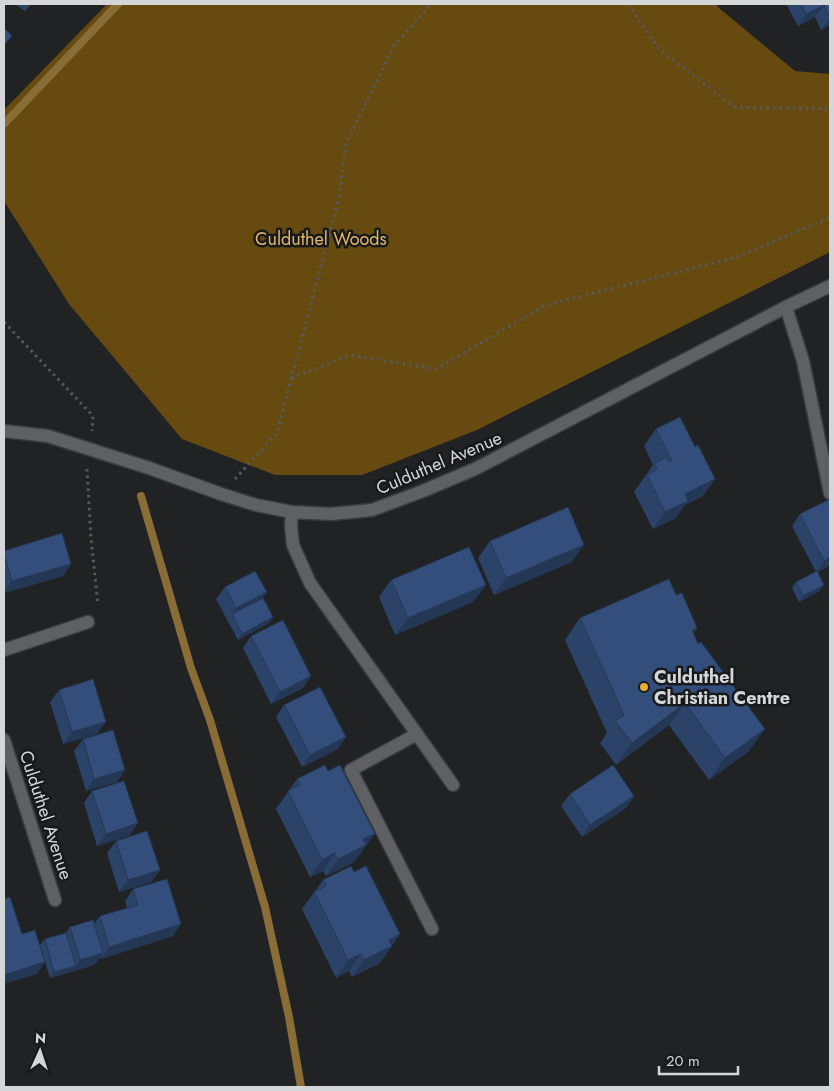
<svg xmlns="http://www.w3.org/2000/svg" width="834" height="1091" font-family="Jost,sans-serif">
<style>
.forest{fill:#664a0f}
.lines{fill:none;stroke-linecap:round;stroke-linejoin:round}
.stream{stroke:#896c36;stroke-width:8}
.minor-casing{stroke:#3b3c3e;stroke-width:15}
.path{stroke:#57595b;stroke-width:3;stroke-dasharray:2.5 4;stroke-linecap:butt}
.minor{stroke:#5e6063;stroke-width:12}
.wall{fill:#2c4369}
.shaded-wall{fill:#243755}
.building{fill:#334e7a;stroke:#243755}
.poi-dot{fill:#e6ad36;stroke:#17191b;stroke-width:2}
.labels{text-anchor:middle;stroke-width:5;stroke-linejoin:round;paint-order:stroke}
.park-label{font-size:18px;fill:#e2b666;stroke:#17191b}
.street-label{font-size:18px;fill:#d5d6d8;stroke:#17191b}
.poi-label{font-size:18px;font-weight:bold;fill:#d5d6d8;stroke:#17191b;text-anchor:start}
</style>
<rect width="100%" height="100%" fill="#202224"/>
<path class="forest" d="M107 4H716L719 8 795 71 830 74V252L477 430 362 475H275L182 439 69 304 4 201V110Z"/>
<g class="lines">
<g class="stream">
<path d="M4 124 118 4"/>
<path d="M141 496 191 668 210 720 265 907 289 1017 301 1087"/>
</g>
<g class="minor-casing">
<g id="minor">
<path d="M786 307 803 361 830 493"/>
<path d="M4 431 48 436 149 468 221 494 256 505 292 512 331 514 372 510 423 491 475 469 786 307 830 286"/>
<path d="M292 512 291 526 293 545 310 583 453 785"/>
<path d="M4 650 88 622"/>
<path d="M417 734 351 770 432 929"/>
<path d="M4 740 55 900"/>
</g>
</g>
<g class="path">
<path d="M628 4 659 49 734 107 830 109"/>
<path d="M4 322 93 416 92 431"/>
<path d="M291 378 350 355 436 369 546 305 734 258 827 219 830 214"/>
<path d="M87 469 91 538 98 605"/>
<path d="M235 479 277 433 339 198 346 144 394 46 431 4"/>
</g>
<use href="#minor" class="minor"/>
</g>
<g class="wall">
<path d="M15 4H31L25 11Z"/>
<path d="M786 4H830V25L821 30 815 17 798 26Z"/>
<path d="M656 429 703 496 685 505 676 518 653 529 634 492 653 465 644 446Z"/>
<path d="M830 499V565L818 572 820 591 799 602 792 588 796 582 816 572 792 526 800 514Z"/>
<path d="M490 541 572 562 494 595 478 558Z"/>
<path d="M4 551 71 564 63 576 4 593Z"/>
<path d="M391 580 486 585 473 602 395 635 379 597Z"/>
<path d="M225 587 263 598 273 617 269 623 238 640 216 599Z"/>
<path d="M676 595 697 628 693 633 749 751 709 780 669 725 616 765 600 743 607 733 565 640 580 618Z"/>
<path d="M251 636 311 676 303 688 271 704 243 648Z"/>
<path d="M59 690 97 734 63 744 50 702Z"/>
<path d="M284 705 338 749 302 767 276 717Z"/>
<path d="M83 739 117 782 86 791 74 751Z"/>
<path d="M328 771 362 851 354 862 326 876 323 871 310 877 276 809 297 779Z"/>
<path d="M92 791 130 835 97 846 84 803Z"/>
<path d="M570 794 634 796 626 808 582 837 561 806Z"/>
<path d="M116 841 160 870 151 882 119 892 107 853Z"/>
<path d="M354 872 400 934 380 963 352 977 349 971 336 978 302 909 323 880Z"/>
<path d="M133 889 173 936 101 959 100 957 94 965 50 978 40 945 45 939 66 933 70 927 94 924 100 916 127 908 125 901Z"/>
</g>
<g class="shaded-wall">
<path d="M824 5 815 17 798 26 806 14Z"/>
<path d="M830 18V25L821 30Z"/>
<path d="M715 479 703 496 685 505 676 518 653 529 665 512 685 494Z"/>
<path d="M584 545 572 562 494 595 506 578Z"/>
<path d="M830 557V565L816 573 824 561Z"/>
<path d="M71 564 63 576 4 593 12 581Z"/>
<path d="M486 585 473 602 395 635 408 618Z"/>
<path d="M824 585 820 591 799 602 803 596Z"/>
<path d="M267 592 258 604 232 614 236 608Z"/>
<path d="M273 617 269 623 238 640 242 634Z"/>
<path d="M311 676 303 688 271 704 280 692Z"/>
<path d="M685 703 669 725 616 765 632 743Z"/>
<path d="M106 722 97 734 63 744 72 732Z"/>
<path d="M765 729 749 751 709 780 725 758Z"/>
<path d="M346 737 338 749 302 767 310 755Z"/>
<path d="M125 770 117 782 86 791 94 779Z"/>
<path d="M634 796 626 808 582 837 590 825Z"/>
<path d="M138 823 130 835 97 846 106 834Z"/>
<path d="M375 834 354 862 326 876 338 859 363 839Z"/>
<path d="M335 853 323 871 310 877 322 860Z"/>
<path d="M160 870 151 882 119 892 128 880Z"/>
<path d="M181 924 173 936 101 959 109 947Z"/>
<path d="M400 934 380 963 352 977 364 960 389 940Z"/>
<path d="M103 953 94 965 71 972 80 960Z"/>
<path d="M361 954 349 971 336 978 348 960Z"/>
<path d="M45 962 37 974 4 984V975Z"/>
<path d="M76 966 71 972 50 978 54 972Z"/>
</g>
<g class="building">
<path d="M801 4H830V18L824 5 806 14Z"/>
<path d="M4 28 12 36 4 45Z"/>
<path d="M680 417 695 447 698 445 715 479 685 494 688 501 665 512 647 475 657 469 654 464 666 457 669 462 672 461 656 429Z"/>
<path d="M830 499V557L824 561 800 514Z"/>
<path d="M568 507 584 545 506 578 490 541Z"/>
<path d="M62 533 71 564 12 581 4 554V551Z"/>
<path d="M469 547 486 585 408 618 391 580Z"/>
<path d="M255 571 267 592 236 608 225 587Z"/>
<path d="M817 571 824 585 803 596 796 582Z"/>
<path d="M669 579 676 595 682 593 697 628 692 630 698 644 701 642 765 729 725 758 685 703 632 743 615 721 624 715 580 618Z"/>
<path d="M263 598 273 617 242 634 232 614Z"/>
<path d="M283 620 311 676 280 692 251 636Z"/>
<path d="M93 679 106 722 72 732 59 690Z"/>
<path d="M320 687 346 737 310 755 284 705Z"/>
<path d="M113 730 125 770 94 779 83 739Z"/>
<path d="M325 765 328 771 340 765 375 834 363 839 366 845 338 859 335 853 322 860 288 791 300 785 297 779Z"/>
<path d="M613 765 634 796 590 825 570 794Z"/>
<path d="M124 781 138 823 106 834 92 791Z"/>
<path d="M147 831 160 870 128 880 116 841Z"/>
<path d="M351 866 354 872 366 866 400 934 389 940 392 946 364 960 361 954 348 960 314 892 326 886 323 880Z"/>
<path d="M167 879 181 924 109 947 100 916 138 905 133 889Z"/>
<path d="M10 897 22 934 35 930 45 962 4 975V899Z"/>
<path d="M93 920 103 953 80 960 70 927Z"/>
<path d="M66 933 76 966 54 972 45 939Z"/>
</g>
<circle class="poi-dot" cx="644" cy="687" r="5"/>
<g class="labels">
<g class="park-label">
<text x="321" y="245">Culduthel Woods</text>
</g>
<g class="street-label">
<text transform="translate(439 463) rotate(-23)" y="6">Culduthel Avenue</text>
<text transform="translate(46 815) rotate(72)" y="6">Culduthel Avenue</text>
</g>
<g class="poi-label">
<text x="654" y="683">Culduthel<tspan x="654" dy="21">Christian Centre</tspan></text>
</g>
</g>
<rect width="834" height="1091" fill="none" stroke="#d5d6d8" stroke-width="10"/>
<g transform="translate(40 1051) rotate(3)" stroke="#17191b" stroke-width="4" paint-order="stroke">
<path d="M0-4L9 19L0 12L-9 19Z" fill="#d5d6d8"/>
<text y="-8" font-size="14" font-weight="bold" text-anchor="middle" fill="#d5d6d8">N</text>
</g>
<path d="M659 1066v8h79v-8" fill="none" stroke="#d5d6d8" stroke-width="2.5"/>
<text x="666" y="1066" font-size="15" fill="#d5d6d8" stroke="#17191b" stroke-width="4" paint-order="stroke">20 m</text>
</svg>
